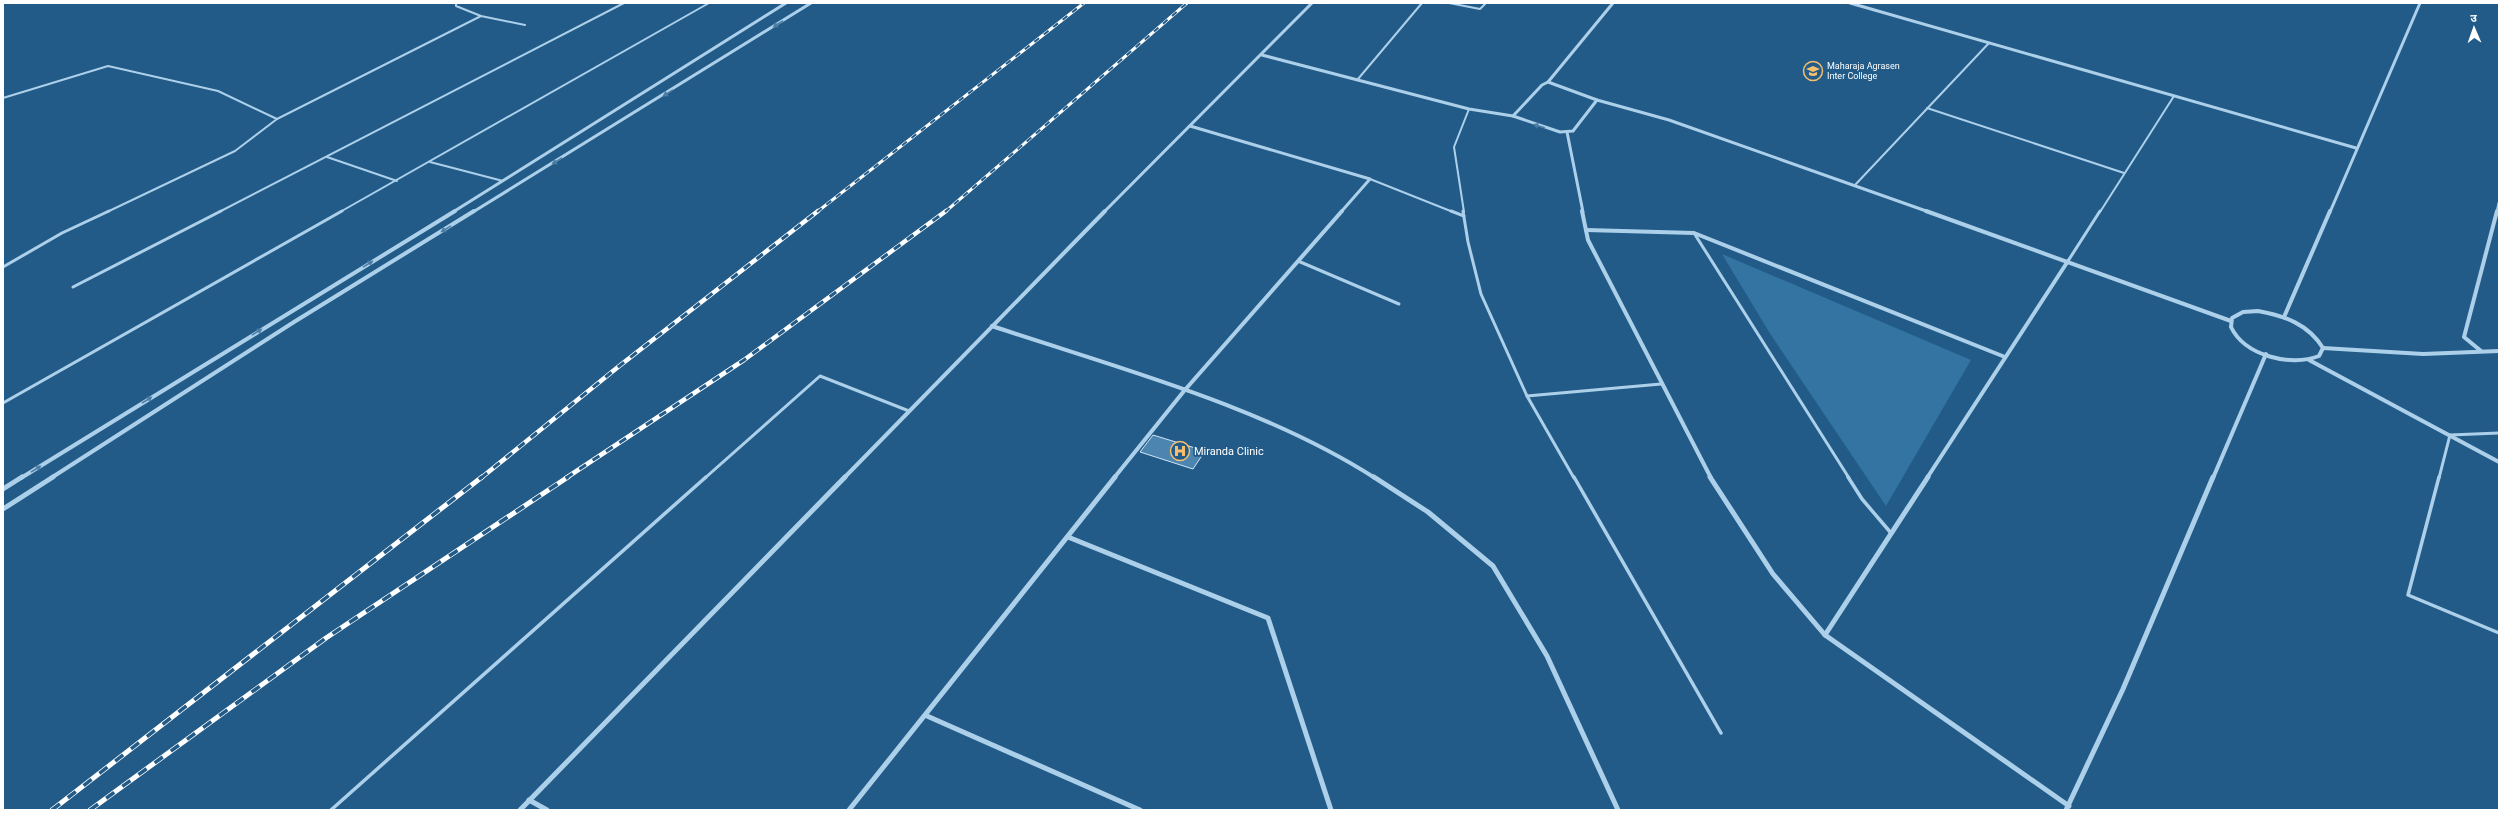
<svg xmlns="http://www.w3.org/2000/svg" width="2502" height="813" font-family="Roboto,'Noto Sans Devanagari',sans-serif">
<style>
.green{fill:#3374a3}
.building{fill:#4b85b0;stroke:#d1e7f7}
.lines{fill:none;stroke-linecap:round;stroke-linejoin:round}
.service-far2{stroke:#add0ea;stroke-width:2}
.service-far1{stroke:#add0ea;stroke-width:3}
.service{stroke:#add0ea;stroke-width:3.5}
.minor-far2{stroke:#add0ea;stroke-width:3}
.minor-far1{stroke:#add0ea;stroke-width:4}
.minor{stroke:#add0ea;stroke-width:5}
.rail-far2-casing{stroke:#fff;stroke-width:3}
.rail-far1-casing{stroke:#fff;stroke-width:4.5}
.rail-casing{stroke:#fff;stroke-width:5}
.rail-far2{stroke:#225b88;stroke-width:2;stroke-dasharray:6;stroke-linecap:butt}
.rail-far1{stroke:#225b88;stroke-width:3;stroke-dasharray:8;stroke-linecap:butt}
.rail{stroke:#225b88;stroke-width:3.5;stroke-dasharray:10;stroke-linecap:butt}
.oneway{fill:#4c7ea5}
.labels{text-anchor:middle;stroke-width:3.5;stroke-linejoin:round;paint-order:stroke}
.far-poi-label{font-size:9px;fill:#fff;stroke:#225b88;text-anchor:start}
.poi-label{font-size:11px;fill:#fff;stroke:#225b88;text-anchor:start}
</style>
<rect width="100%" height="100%" fill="#225b88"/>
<path class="green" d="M1722 254 1971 360 1886 506 1769 332Z"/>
<path class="building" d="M1153 435 1205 451 1193 469 1140 452Z"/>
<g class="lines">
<g class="service-far2">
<path d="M456 3V6L481 16 525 25"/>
<path d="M1449 3 1480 9 1486 3"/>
<path d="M1358 79 1422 3"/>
<path d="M3 98 108 66 218 91 277 119 235 151 107 212"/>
<path d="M1927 108 2124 173"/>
<path d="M277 119 481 16"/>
<path d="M327 157 397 181"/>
<path d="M430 162 503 181"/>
<path d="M1370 179 1453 212"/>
<path d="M1855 185 1989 43"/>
<path d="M219 212 624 3"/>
<path d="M340 212 709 3"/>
<path d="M1464 212 1454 147 1469 109"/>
<path d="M2100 212 2174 96"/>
</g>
<g class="service-far1">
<path d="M1451 211 1464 216"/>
<path d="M1463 211 1468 242 1481 294 1527 396 1574 478"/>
<path d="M1694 233 1849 478"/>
<path d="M1298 261 1399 304"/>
<path d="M2068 261 2100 211"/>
<path d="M3 267 62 233 109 211"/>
<path d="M73 287 221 211"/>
<path d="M1527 396 1661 384"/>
<path d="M3 403 342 211"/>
<path d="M705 478 820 376 909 411"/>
<path d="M2439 478 2450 435 2499 433"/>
</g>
<g class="service">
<path d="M1574 477 1721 733"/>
<path d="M1848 477 1862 499 1891 533"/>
<path d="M2439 477 2408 595 2499 633"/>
<path d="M331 810 706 477"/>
</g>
<g class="minor-far2">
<path d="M1850 3 2356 148"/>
<path d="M1262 55 1469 109 1513 116 1560 132 1573 131 1597 100"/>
<path d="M1548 82 1597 100 1669 120 1929 212"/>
<path d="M1513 116 1542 85 1548 82 1613 3"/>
<path d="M1190 126 1370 179 1341 212"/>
<path d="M1567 132 1583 212"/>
<path d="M453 212 786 3"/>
<path d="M473 212 811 3"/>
<path d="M1104 212 1312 3"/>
<path d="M2330 212 2420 3"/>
<path d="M2497 212 2499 203"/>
</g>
<g class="minor-far1">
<path d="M1582 211 1588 240 1711 478"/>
<path d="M1926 211 2231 321"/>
<path d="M1586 230 1694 233 2005 357"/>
<path d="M2258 311C2285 316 2308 324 2323 348L2319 356C2291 367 2245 356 2231 327L2232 318 2243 312Z"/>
<path d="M2284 317 2330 211"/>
<path d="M992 326C1118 368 1263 406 1375 478"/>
<path d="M2323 348 2423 354 2499 351"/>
<path d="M2481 351 2464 337 2497 211"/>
<path d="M2309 360 2499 462"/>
<path d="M21 478 455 211"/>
<path d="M51 478 294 322 474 211"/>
<path d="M844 478 1105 211"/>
<path d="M1114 478 1184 391 1342 211"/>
<path d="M1927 478 2068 261"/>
<path d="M2213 478 2266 354"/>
</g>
<g class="minor">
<path d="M1374 477 1428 512 1493 566 1547 656 1618 810"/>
<path d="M1710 477 1773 574 1825 635 2069 806"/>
<path d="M3 489 22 477"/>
<path d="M3 509 53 477"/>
<path d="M1068 537 1268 618 1331 810"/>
<path d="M1825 635 1928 477"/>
<path d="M927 716 1140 810"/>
<path d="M529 800 547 810"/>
<path d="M520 810 845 477"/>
<path d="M849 810 1115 477"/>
<path d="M2066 810 2123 689 2213 477"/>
</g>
<g class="rail-far2-casing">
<g id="rail-far2">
<path d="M817 212 1084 3"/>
<path d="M945 212 1187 3"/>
</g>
</g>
<g class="rail-far1-casing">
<g id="rail-far1">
<path d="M481 478 618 367 818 211"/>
<path d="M566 478 744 360 946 211"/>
</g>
</g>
<g class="rail-casing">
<g id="rail">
<path d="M52 810 482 477"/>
<path d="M90 810 326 638 568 477"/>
</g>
</g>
<use href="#rail-far2" class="rail-far2"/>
<use href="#rail-far1" class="rail-far1"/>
<use href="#rail" class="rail"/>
</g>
<defs><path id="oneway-solid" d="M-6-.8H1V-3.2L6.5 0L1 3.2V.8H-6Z"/></defs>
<g class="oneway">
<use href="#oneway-solid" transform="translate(778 24) rotate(148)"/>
<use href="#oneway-solid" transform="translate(668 93) rotate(148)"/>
<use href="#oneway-solid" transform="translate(1539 126) rotate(-164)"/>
<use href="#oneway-solid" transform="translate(557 161) rotate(149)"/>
<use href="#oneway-solid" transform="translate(446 229) rotate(149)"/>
<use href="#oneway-solid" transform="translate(368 264) rotate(-32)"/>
<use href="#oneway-solid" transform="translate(257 332) rotate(-32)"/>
<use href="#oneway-solid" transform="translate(147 400) rotate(-32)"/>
<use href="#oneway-solid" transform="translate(36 469) rotate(-32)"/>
</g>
<defs>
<g id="university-ring" transform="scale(1)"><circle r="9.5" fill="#225b88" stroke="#f6be6f" stroke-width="1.5"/><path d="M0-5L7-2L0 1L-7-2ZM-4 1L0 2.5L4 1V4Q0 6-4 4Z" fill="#f6be6f"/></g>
<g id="hospital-ring" transform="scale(1)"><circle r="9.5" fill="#225b88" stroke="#f6be6f" stroke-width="1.5"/><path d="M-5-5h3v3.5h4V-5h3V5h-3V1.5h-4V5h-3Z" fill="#f6be6f"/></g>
</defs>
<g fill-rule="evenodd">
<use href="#university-ring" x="1813" y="71"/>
<use href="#hospital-ring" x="1180" y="451"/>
</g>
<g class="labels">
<g class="far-poi-label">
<text x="1827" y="69">Maharaja Agrasen<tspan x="1827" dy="10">Inter College</tspan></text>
</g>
<g class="poi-label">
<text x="1194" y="455">Miranda Clinic</text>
</g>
</g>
<rect width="2502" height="813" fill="none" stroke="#ffffff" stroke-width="8"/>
<g transform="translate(2474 28) rotate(358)" stroke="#225b88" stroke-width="3" paint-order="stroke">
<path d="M0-3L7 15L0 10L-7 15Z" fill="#ffffff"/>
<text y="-6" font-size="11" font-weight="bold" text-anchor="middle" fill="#ffffff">उ</text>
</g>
</svg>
